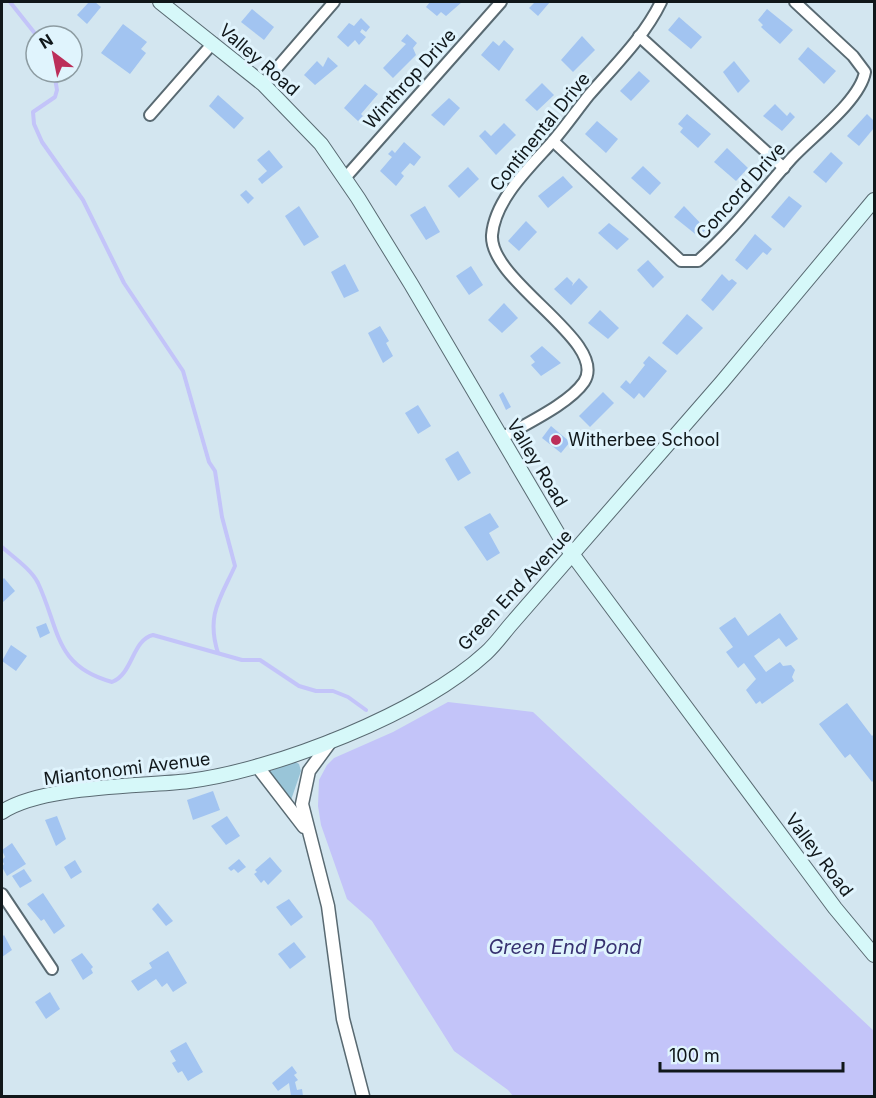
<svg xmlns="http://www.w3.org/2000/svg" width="876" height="1098" font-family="Inter,sans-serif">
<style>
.green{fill:#99c5d8}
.water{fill:#c3c4f9}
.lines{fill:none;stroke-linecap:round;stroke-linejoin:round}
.stream{stroke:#c3c4f9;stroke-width:4}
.building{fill:#a2c4f1}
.minor-casing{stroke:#596a72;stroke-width:14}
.tertiary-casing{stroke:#596a72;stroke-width:15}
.secondary-casing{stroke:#596a72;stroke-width:16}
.minor{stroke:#fff;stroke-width:10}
.tertiary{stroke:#fff;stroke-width:12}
.secondary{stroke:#d6f8f9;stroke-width:14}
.poi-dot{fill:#bc2e5a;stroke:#e0f4fd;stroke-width:2}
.labels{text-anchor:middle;stroke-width:6;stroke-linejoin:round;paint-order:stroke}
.street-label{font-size:18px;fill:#10171a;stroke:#e0f4fd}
.poi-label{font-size:18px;fill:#10171a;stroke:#e0f4fd;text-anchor:start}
.water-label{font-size:20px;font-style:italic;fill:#373270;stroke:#e0f4fd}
</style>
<rect width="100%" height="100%" fill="#d3e6f0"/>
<path class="green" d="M294 761 299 764 301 771 291 800 268 772Z"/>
<path class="water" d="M448 702 533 712 874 1031V1096H513L508 1090 454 1051 372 921 347 899 321 825 318 806 319 780 327 765 334 758 393 732Z"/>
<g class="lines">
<g class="stream">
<path d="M10 2 37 36"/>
<path d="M54 72 57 90 55 97 33 112 34 124 42 142 83 200 124 283 183 371 209 462 215 471 222 517 235 566C220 599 206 615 218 653"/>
<path d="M2 547C13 557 31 569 38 583 60 630 54 666 112 682 133 674 132 640 153 635L242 660H260L299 686 316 691H333L348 697 366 710"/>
</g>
</g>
<g class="building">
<path d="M89 2H95L101 7 87 24 77 15Z"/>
<path d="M430 2H462L446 16 441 12 437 16 426 7Z"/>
<path d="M532 2H550L538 16 529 8 534 3Z"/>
<path d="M252 9 274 27 264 40 241 22Z"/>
<path d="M767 9 793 30 780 44 761 27 763 25 758 20Z"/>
<path d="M679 17 702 37 691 49 668 30Z"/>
<path d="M361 18 370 27 366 32 362 29 360 32 366 37 359 45 355 40 348 47 337 37 349 23 354 26Z"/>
<path d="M123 24 147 42 141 49 146 53 130 74 101 53Z"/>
<path d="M407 34 417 43 413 48 416 55 393 78 383 68 406 44 401 41Z"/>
<path d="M582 36 595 50 573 72 561 60Z"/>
<path d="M504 40 514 49 499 71 481 55 493 41 499 46Z"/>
<path d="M808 47 836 71 824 84 798 59Z"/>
<path d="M328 57 338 66 315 85 304 75 317 61 323 67Z"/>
<path d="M734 61 750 81 738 93 723 72Z"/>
<path d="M639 71 650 81 631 101 620 91Z"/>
<path d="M542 83 554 95 537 111 525 100Z"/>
<path d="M365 84 378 94 361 114 363 116 358 121 344 108Z"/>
<path d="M218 95 244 118 234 129 209 106Z"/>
<path d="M449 98 460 108 444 126 431 115Z"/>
<path d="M775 104 787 116 790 112 795 117 782 131 763 116Z"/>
<path d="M687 114 711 134 698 148 680 132 683 128 678 124Z"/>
<path d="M867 114 874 121V128L859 146 847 136Z"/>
<path d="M597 121 618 139 606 153 585 134Z"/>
<path d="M504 123 516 135 496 155 479 136 485 130 491 136Z"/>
<path d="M404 142 421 157 414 166 410 163 401 173 404 176 396 186 380 171 392 157 388 154 392 150 395 153Z"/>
<path d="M727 148 748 168 736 181 714 162Z"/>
<path d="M269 150 283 167 262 184 258 179 267 171 257 160Z"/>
<path d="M831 152 843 163 826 183 813 172Z"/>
<path d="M643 166 661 183 650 195 631 178Z"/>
<path d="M468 167 479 179 459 198 448 186Z"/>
<path d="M563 176 573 187 548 208 538 196Z"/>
<path d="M246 190 254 198 248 204 240 195Z"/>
<path d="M789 196 802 206 784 228 771 217Z"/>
<path d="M299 206 319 237 304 246 285 216Z"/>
<path d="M425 206 440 232 426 240 410 215Z"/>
<path d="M684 206 706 229 699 237 674 217Z"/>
<path d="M526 221 537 232 519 251 508 241Z"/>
<path d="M609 223 629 239 617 250 598 233Z"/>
<path d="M755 234 772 249 767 255 763 252 747 270 735 260Z"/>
<path d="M648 260 664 277 653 288 637 270Z"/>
<path d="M345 264 359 291 344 298 331 272Z"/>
<path d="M471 266 483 285 469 295 456 276Z"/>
<path d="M722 274 729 281 732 279 737 283 713 311 701 300Z"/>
<path d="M567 277 573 283 572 286 579 278 588 287 571 305 554 289Z"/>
<path d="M504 303 518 318 502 333 488 320Z"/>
<path d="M600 310 619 328 608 339 588 323Z"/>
<path d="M687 314 703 328 677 355 662 343Z"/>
<path d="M380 326 389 341 386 343 393 356 383 363 368 333Z"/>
<path d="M542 346 561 363 541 376 531 365 535 362 530 356Z"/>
<path d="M649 356 667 371 644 398 639 393 634 399 620 387 626 380 630 384 645 365 643 363Z"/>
<path d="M503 392 511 407 506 410 499 395Z"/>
<path d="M603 392 614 403 590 427 579 416Z"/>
<path d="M418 405 431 426 418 434 405 413Z"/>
<path d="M551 426 570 442 561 453 542 438Z"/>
<path d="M458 451 471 473 458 481 445 459Z"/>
<path d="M490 513 499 527 489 533 500 553 487 561 464 527Z"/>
<path d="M4 578 15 591 2 603V580Z"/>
<path d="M780 613 798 639 786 647 779 638 754 656 766 672 780 662 783 666 791 665 795 670 792 677 794 681 762 704 760 701 756 704 746 690 756 679 744 663 738 668 726 652 733 647 719 628 735 617 748 636Z"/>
<path d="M46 623 50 633 40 638 36 627Z"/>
<path d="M11 645 27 656 16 671 2 661Z"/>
<path d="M847 703 872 736 874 734V780L872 782 850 754 845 758 819 724Z"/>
<path d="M213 791 220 810 193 820 187 800Z"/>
<path d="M57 816 66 839 56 846 45 820Z"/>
<path d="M227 816 240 836 226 845 211 826Z"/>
<path d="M12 843 26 864 7 876 2 867 4 864 2 860 5 857 2 850Z"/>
<path d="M270 857 282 871 268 885 264 880 261 883 254 874 257 872 255 870Z"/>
<path d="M239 859 246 867 238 873 234 869 231 871 228 868Z"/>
<path d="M75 860 82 872 71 879 64 867Z"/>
<path d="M24 869 32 881 20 888 12 876Z"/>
<path d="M43 893 65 926 54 934 44 919 41 921 27 904Z"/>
<path d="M289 899 303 917 291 926 276 907Z"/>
<path d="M158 903 173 921 166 926 152 909Z"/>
<path d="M4 935 12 950 2 957V937Z"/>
<path d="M294 942 306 957 290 969 278 954Z"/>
<path d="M168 951 187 983 173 992 167 983 162 987 156 979 138 991 131 981 152 968 149 963Z"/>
<path d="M82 953 93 967 91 969 93 973 83 980 71 960Z"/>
<path d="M50 992 60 1009 46 1019 35 1002Z"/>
<path d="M186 1042 203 1072 188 1081 182 1071 178 1073 172 1063 176 1061 170 1051Z"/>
<path d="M292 1066 297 1073 294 1075 298 1080 295 1082 297 1090 302 1089 303 1096H291L289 1083 278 1091 272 1083Z"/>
</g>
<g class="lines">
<g class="minor-casing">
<g id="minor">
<path d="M639 36 784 168"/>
<path d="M263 84 334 2"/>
<path d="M150 115 213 43"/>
<path d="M553 141 681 261H698C733 230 760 194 791 159 811 137 860 101 865 72L853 56 795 2"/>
<path d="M345 178 501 2"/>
<path d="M502 438C525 424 569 404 584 382 610 342 489 282 492 235 495 199 530 167 553 141 566 126 577 110 589 95 615 65 644 37 661 2"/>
<path d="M2 894 52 969"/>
</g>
</g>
<g class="tertiary-casing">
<g id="tertiary">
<path d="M331 741 309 771 302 804 328 906 343 1019 363 1096"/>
<path d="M257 766 304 827"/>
</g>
</g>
<g class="secondary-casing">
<g id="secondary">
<path d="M160 2 263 84 321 144 358 198 411 284 561 539 835 908 874 955"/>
<path d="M2 812C43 785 138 787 189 781 276 770 421 713 486 653 496 644 504 632 513 622L722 382 874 200"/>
</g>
</g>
<use href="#minor" class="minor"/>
<use href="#tertiary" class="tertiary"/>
<use href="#secondary" class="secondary"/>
</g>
<circle class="poi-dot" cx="556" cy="440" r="6"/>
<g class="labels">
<g class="street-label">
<text transform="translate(259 60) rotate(41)" y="6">Valley Road</text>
<text transform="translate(410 79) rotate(-48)" y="6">Winthrop Drive</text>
<text transform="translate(540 132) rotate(-51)" y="6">Continental Drive</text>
<text transform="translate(741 191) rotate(-48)" y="6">Concord Drive</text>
<text transform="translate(537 463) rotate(59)" y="6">Valley Road</text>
<text transform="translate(515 590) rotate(-47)" y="6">Green End Avenue</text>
<text transform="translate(127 769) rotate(-7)" y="6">Miantonomi Avenue</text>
<text transform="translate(819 855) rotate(53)" y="6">Valley Road</text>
</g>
<g class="poi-label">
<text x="568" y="446">Witherbee School</text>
</g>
<g class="water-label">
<text x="565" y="954">Green End Pond</text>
</g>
</g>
<rect width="876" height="1098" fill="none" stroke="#10171a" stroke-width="6"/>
<g transform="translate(54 54) rotate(328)"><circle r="28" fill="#e0f4fd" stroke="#8d9ca2" stroke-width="1.5"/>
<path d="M0-4.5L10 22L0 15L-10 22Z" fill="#bc2e5a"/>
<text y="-9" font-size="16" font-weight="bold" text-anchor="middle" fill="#10171a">N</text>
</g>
<path d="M660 1062v9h183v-9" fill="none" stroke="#10171a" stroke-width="3"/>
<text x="669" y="1062" font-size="18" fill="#10171a" stroke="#e0f4fd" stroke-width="4.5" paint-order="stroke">100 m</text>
</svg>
